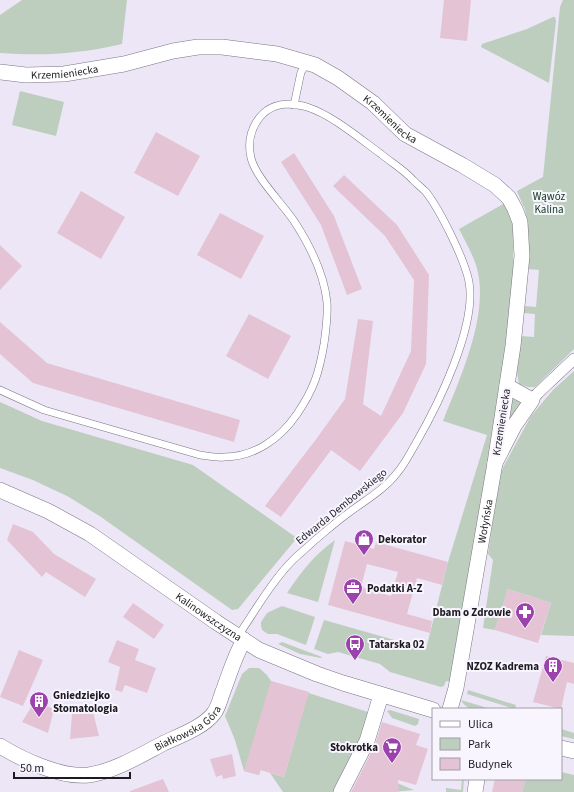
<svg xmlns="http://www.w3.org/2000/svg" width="574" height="792" font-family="'Source Sans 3',sans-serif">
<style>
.green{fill:#bdcebf}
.building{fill:#e4c4d4;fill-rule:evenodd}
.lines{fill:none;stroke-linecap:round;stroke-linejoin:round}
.service-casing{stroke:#7a7584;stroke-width:8}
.pedestrian-casing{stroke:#7a7584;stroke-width:12}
.minor-casing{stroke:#7a7584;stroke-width:16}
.service{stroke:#fff;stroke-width:7}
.pedestrian{stroke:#fff;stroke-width:11}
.minor{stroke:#fff;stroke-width:15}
.labels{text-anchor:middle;stroke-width:4;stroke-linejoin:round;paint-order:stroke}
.street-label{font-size:11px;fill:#1d1b21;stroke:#f8f5ff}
.park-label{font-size:11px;fill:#0c3717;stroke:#f8f5ff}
.poi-label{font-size:11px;font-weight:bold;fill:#1d1b21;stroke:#f8f5ff;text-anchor:start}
</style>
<rect width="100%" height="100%" fill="#ece6f7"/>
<g class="green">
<path d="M22 0H127L122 44C79 54 43 56 0 53V15Z"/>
<path d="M563 0H574V349L535 387H528L519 384 517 372 521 336 534 337 535 314 524 313 525 306 536 307 539 270 528 269 529 239 525 210 517 191 543 177 560 7Z"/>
<path d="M553 17H555L556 21 549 83 481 47 482 44 527 29Z"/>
<path d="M20 91 64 102 56 136 12 125Z"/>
<path d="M505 203 508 209 513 226V293L494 436 450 682 446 681 444 686 441 687 390 672 380 664 338 652 328 654 314 649 324 620 426 649 448 562 487 435 443 421C460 378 491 312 476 265 472 253 465 241 459 229Z"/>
<path d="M574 371V636L541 635 551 603 508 589 495 630 483 628 493 560 488 554 500 473 531 416 553 390Z"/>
<path d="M512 395 523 402 509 424Z"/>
<path d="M0 402 42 421 193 465 297 538 238 609 232 610 101 517 69 497 33 480 0 468Z"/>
<path d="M335 540 318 602 287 593C301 572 314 555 335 540Z"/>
<path d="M282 606 315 617 306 645 277 634H268L262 630 261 626V622L267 613Z"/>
<path d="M282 642 322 657 321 658 300 654 278 644Z"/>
<path d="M249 668H259L267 675 271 681 371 713 363 738 334 792H283L270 773 284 777 298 729 270 735 259 775 244 771 235 740 225 716 242 674Z"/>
<path d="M468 690 516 705 515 709 467 694Z"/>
<path d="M461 700 491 709C479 709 467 712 461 700Z"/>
<path d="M390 710 419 719 418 724 415 726 392 718 387 711Z"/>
<path d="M561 729 574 733V739L561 736Z"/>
<path d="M561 772 574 775V792H522L525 779H561Z"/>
<path d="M462 779H464L463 792H446V788L461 790Z"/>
<path d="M397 783 414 790 392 792Z"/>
</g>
<g class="building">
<path d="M444 0H471L467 41 440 38Z"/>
<path d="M156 132 200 156 178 196 134 173Z"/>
<path d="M294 153 334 216 362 289 347 295 321 225 281 162Z"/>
<path d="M344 175 397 225 429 275 426 364 403 413 360 471 331 450 281 517 265 506 317 438 345 399 358 319 373 321 363 404 381 416 411 351 414 280 385 236 333 186Z"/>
<path d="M81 191 125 217 101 259 57 233Z"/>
<path d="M220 213 264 236 241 279 197 255Z"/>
<path d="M0 245 22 266 0 290Z"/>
<path d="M249 314 291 336 268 379 226 356Z"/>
<path d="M0 322 47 363 240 420 234 442 33 383 0 354Z"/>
<path d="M13 524 33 532 54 554 96 579 85 597 46 572 42 577 7 540Z"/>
<path d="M345 541 374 549 376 542 448 562 442 585 417 578 407 614 432 621 430 633 328 605ZM367 564 398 572 391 596 361 587Z"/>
<path d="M508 589 551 603 538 643 495 630Z"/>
<path d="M133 603 164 625 154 639 123 617Z"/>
<path d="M117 640 139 649 135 660 156 668 147 693 125 685 122 692 115 690 120 667 108 662Z"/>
<path d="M19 650 43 660 23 706 0 697Z"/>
<path d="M546 656 574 663V684L567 682 561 709 533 702Z"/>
<path d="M271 681 309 692 284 777 260 770 259 775 244 771Z"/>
<path d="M35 701 54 709 48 733 22 722Z"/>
<path d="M93 712 99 736 70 739 72 714Z"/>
<path d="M382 722 420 734 416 745 428 749 416 785 398 780 399 792H351L375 745Z"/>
<path d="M232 754 236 776 223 779 222 775 216 777 210 759Z"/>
<path d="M163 779 169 792H130V791Z"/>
<path d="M495 779H525L522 792H492Z"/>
</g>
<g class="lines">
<g class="service-casing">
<g id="service">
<path d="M294 105 301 72 307 63"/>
<path d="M0 390 44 410 200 455C208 456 216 458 224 457 254 457 280 439 297 414 314 389 319 373 324 344 326 330 328 316 327 302 324 274 309 244 294 221 282 203 256 178 251 158 245 132 260 104 289 104 295 105 301 105 307 107 332 115 359 138 381 154 392 163 404 170 413 180 417 184 422 188 426 192 440 210 465 260 469 282 477 326 438 405 416 443 410 453 405 464 397 473 384 490 364 501 347 514 336 522 326 531 315 540 308 547 300 553 293 560 272 581 255 611 238 636"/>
</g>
</g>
<g class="pedestrian-casing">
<path id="pedestrian" d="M532 400 538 393 574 359"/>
</g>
<g class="minor-casing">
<g id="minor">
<path id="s1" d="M0 72 26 75 64 74 124 64 173 51 198 47H222L277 54 315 65 338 78 373 103 405 134 462 165 495 185 509 198 515 209 520 222 522 256 513 346 495 463"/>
<path id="s2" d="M0 490 48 511 90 534 216 622 259 650 317 674 343 683 433 710"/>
<path id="s3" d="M450 709 456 688 495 463 514 426 532 400 507 386"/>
<path id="s4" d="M0 746C23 760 61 778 89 775 115 771 141 755 164 743 179 736 204 727 214 713 218 708 220 700 222 694 229 676 234 657 244 640"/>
<path d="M561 748 574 751"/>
<path d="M341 792 367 741 381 695"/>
<path d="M475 792 477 779"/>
</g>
</g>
<use href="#service" class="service"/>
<use href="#pedestrian" class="pedestrian"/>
<use href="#minor" class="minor"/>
</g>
<defs>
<g id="shop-pin" transform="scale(1)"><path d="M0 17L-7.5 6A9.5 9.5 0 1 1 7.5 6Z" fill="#9c42ad" stroke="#f8f5ff"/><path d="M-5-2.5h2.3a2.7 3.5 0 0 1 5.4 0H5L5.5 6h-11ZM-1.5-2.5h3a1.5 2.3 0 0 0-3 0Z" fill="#fff"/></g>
<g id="office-pin" transform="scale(1)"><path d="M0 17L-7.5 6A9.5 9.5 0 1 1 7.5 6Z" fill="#9c42ad" stroke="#f8f5ff"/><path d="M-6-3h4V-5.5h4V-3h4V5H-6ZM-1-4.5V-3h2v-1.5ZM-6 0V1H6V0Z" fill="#fff"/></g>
<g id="pharmacy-pin" transform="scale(1)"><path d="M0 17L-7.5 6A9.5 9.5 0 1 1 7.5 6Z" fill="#9c42ad" stroke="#f8f5ff"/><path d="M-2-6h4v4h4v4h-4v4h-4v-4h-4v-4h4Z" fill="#fff"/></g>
<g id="bus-pin" transform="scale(1)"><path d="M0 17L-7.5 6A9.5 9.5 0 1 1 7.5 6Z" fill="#9c42ad" stroke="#f8f5ff"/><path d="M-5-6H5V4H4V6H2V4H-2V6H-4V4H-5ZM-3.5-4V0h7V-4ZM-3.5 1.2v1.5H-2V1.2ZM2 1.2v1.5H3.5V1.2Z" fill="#fff"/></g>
<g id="building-pin" transform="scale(1)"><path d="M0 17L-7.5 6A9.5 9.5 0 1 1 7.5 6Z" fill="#9c42ad" stroke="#f8f5ff"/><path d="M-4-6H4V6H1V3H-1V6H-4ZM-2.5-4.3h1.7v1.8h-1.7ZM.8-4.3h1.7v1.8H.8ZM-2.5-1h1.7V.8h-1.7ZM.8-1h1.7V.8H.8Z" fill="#fff"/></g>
<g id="supermarket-pin" transform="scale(1)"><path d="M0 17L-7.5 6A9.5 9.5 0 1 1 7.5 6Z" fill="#9c42ad" stroke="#f8f5ff"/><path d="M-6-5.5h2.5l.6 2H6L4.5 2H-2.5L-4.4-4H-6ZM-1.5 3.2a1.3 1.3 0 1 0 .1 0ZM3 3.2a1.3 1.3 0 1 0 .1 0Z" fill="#fff"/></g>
</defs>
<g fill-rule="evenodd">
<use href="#shop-pin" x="364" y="539"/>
<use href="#office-pin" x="353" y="588"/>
<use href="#pharmacy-pin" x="525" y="612"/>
<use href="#bus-pin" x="355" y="644"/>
<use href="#building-pin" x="553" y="666"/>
<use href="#building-pin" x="39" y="701"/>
<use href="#supermarket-pin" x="392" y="747"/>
</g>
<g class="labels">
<g class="street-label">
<text dy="4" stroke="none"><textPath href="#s1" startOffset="65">Krzemieniecka</textPath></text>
<text dy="4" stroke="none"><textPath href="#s1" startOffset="413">Krzemieniecka</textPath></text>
<text transform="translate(501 422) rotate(-81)" y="4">Krzemieniecka</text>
<text transform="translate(341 506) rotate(-39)" y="4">Edwarda Dembowskiego</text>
<text dy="4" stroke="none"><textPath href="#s3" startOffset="191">Wołyńska</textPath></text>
<text dy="4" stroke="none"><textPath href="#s2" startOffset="245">Kalinowszczyzna</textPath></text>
<text dy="4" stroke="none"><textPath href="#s4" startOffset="205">Białkowska Góra</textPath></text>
</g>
<g class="park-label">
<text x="549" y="200">Wąwóz<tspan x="549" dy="13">Kalina</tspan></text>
</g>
<g class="poi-label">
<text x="378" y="543">Dekorator</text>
<text x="367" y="592">Podatki A-Z</text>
<text x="511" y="616" text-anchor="end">Dbam o Zdrowie</text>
<text x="369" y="648">Tatarska 02</text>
<text x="539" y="670" text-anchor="end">NZOZ Kadrema</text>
<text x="53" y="699">Gniedziejko<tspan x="53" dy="13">Stomatologia</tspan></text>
<text x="378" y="751" text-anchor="end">Stokrotka</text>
</g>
</g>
<rect x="432" y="708" width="130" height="72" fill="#f8f5ff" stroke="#a09ea6"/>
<rect x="440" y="721" width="20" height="6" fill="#ffffff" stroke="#a09ea6"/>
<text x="468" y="728" font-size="12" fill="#1d1b21">Ulica</text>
<rect x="440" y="738" width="20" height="12" fill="#bdcebf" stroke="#a09ea6"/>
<text x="468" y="748" font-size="12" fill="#1d1b21">Park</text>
<rect x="440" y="758" width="20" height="12" fill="#e4c4d4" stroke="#a09ea6"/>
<text x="468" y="768" font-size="12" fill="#1d1b21">Budynek</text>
<path d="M14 772v6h116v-6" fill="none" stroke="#1d1b21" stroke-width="2"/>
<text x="20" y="772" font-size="12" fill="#1d1b21" stroke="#f8f5ff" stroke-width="3" paint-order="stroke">50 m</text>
</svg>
